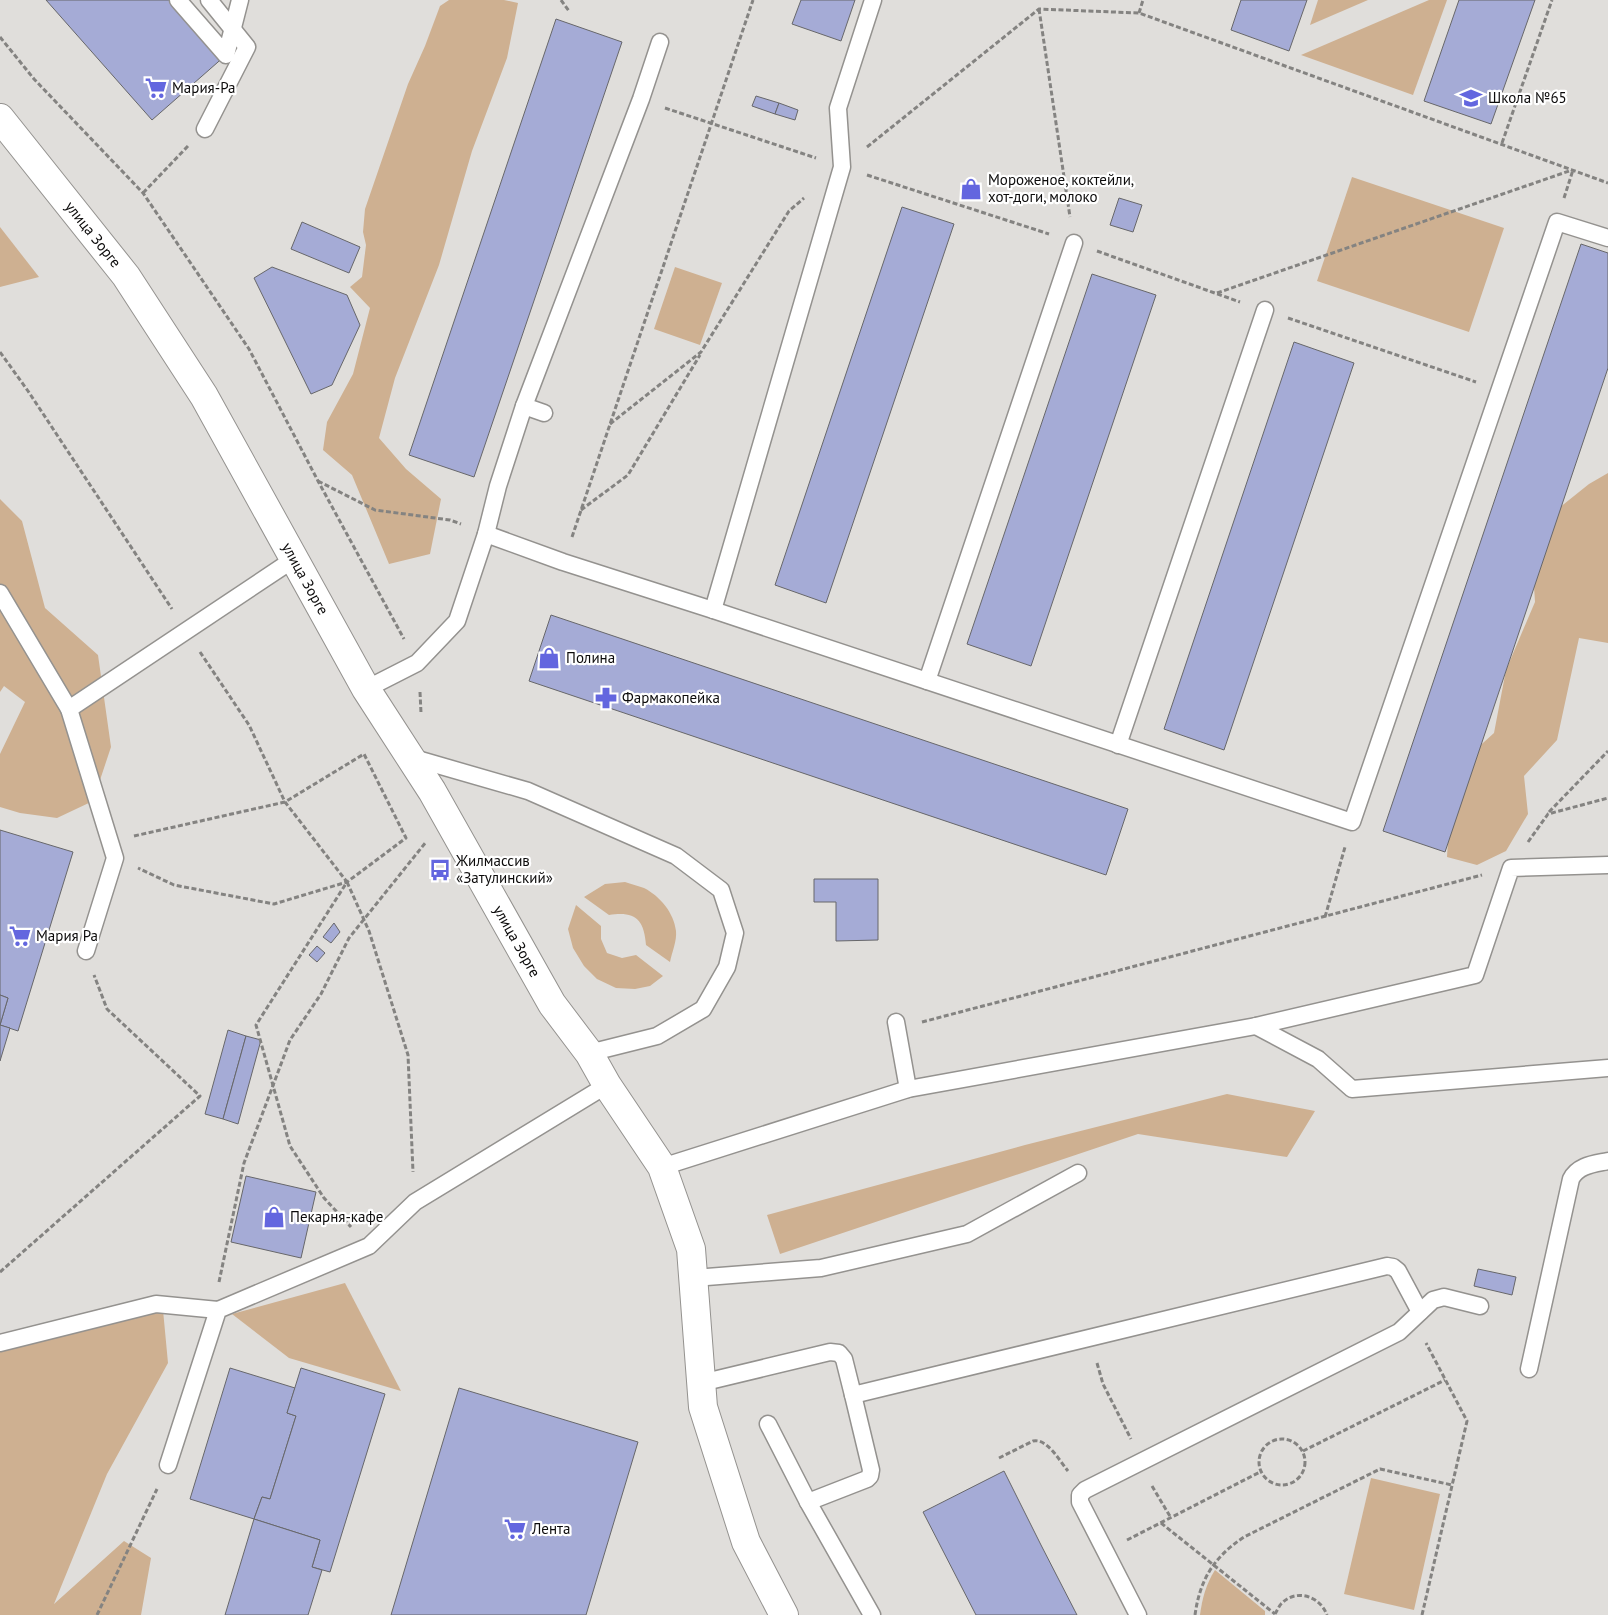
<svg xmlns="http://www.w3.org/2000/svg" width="1608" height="1615" font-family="'PT Sans',sans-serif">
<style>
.green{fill:#ceb091}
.building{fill:#a5abd6;stroke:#67676a}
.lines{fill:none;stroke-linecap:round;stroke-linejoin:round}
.service-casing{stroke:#94928f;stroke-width:19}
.minor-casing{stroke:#94928f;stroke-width:30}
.path{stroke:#848381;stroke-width:3;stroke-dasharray:5 2.5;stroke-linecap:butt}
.service{stroke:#fff;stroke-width:16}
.minor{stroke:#fff;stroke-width:28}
.labels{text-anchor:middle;stroke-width:4.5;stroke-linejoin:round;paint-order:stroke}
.poi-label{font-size:15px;fill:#0c0b0b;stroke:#fff;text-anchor:start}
.street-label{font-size:15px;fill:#0c0b0b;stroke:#fff}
</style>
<rect width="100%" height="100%" fill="#e0dedb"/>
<g class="green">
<path d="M449 0H504L518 3 507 58 472 151 439 265 395 378 379 438 406 469 441 499 430 554 389 564 352 475 323 450 327 422 353 374 370 308 350 287 362 277 366 245 363 232 365 209 408 84 425 46 440 6Z"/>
<path d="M1318 0H1368L1310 25Z"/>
<path d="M1429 0H1447L1413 95 1301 55Z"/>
<path d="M1352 177 1504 228 1469 332 1317 281Z"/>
<path d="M0 227 39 277 0 287Z"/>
<path d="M675 267 722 283 700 345 654 329Z"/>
<path d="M1608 473V643L1579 638 1557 740 1524 776 1528 814 1506 851 1477 865 1447 857 1449 823 1473 752 1494 733 1506 670 1535 602 1533 570 1549 516 1589 484Z"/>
<path d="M0 499 22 521 45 608 98 655 111 747 93 801 57 818 20 813 0 807V754L25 702 4 686 0 692Z"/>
<path d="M625 882C631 884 638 886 644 888 660 896 674 913 676 931 677 941 672 952 670 962L646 945C644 919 635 911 609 915L584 897 605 884Z"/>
<path d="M576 905 601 926V939L607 953 622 958 636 955 663 976 650 986 635 989 616 988 597 979 584 966 573 948 568 929Z"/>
<path d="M1227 1094 1315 1111 1287 1157 1138 1134 780 1254 767 1215 1025 1145Z"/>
<path d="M345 1283 401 1391 289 1358 232 1314Z"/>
<path d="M163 1310 168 1363 107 1474 54 1604 124 1541 151 1558 141 1615H0V1352Z"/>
<path d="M1371 1478 1440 1494 1414 1610 1344 1594Z"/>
<path d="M1215 1570 1265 1611V1615H1200C1202 1599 1206 1584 1215 1570Z"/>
</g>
<g class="building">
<path d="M46 0H178L226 55 152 120Z"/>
<path d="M801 0H855L841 41 792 24Z"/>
<path d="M1241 0H1307L1289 51 1231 30Z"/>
<path d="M1459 0H1535L1491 124 1424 101Z"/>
<path d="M556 19 622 42 474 477 409 455Z"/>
<path d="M756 96 779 103 775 114 752 106Z"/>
<path d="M779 103 798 110 795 120 775 114Z"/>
<path d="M1119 198 1142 205 1133 232 1110 225Z"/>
<path d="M902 207 954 224 826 603 775 585Z"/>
<path d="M302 222 360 247 349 273 291 249Z"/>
<path d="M1581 244 1608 253V368L1445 852 1383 831Z"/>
<path d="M272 267 347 295 360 325 332 385 311 394 254 278Z"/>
<path d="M1092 274 1156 295 1031 666 967 644Z"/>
<path d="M1294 342 1354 363 1224 750 1164 729Z"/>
<path d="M551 615 1128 809 1106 875 529 681Z"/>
<path d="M0 830 73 852 18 1031 0 1025 8 998 0 995Z"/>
<path d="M814 879H878V940L836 941V902H814Z"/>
<path d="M334 923 340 932 331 943 323 937Z"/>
<path d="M317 946 325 953 317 962 309 955Z"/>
<path d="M0 995 8 998 0 1025 10 1028 0 1061Z"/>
<path d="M228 1030 246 1036 223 1119 205 1114Z"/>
<path d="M246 1036 261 1040 238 1124 223 1119Z"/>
<path d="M246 1176 316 1192 301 1258 231 1242Z"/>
<path d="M1478 1269 1516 1277 1512 1295 1474 1286Z"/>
<path d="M230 1368 295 1388 287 1413 296 1416 270 1499 262 1497 254 1519 190 1499Z"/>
<path d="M301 1368 385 1394 330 1572 312 1567 320 1540 254 1519 262 1497 270 1499 296 1416 287 1413Z"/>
<path d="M459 1388 638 1442 586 1615H391Z"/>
<path d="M1004 1471 1041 1545 1077 1615H976L923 1512Z"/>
<path d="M254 1519 320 1540 312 1567 322 1570 308 1615H225Z"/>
</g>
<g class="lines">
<g class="service-casing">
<g id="service">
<path d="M178 0 226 55 240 0"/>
<path d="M205 129 247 47 209 0"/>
<path d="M524 406 544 413"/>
<path d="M486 534 563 562 713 610 1352 822 1557 222 1608 238"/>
<path d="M0 593 69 709 115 858 86 951"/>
<path d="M713 610 842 167 838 108 873 0"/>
<path d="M927 681 1074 243"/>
<path d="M366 689 417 663 457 621 486 534 498 486 524 406 641 99 660 42"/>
<path d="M69 709 294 559"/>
<path d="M1118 745 1265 310"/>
<path d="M410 757 528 791 676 856 721 890 735 933 727 967 703 1009 657 1036 589 1053"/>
<path d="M896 1022 908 1089"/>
<path d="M1256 1026 1318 1059 1352 1089 1608 1068"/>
<path d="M662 1167 908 1089 1256 1026 1475 975 1511 868 1608 865"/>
<path d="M694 1278 821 1268 967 1234 1078 1173"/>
<path d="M0 1343 156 1304 218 1310"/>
<path d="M1529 1369 1571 1179C1578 1165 1594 1164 1608 1161"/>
<path d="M701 1383 830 1352 839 1353 844 1359 853 1395 1387 1266 1393 1267 1398 1271 1420 1312"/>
<path d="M853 1395 871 1470 870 1476 867 1479 808 1502 872 1615"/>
<path d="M768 1424 808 1502"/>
<path d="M168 1465 218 1310 369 1246 415 1202 607 1085"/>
<path d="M1138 1615 1080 1502V1495L1085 1490 1399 1332 1433 1300 1444 1297 1480 1306"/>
</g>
</g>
<g class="minor-casing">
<g id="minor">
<path id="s1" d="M0 118 126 276 204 396 366 689 432 791 552 1004 589 1053 607 1085 662 1167 691 1249 703 1407 746 1542 784 1615"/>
</g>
</g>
<g class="path">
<path d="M561 0 569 11"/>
<path d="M1039 9 1070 217"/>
<path d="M1139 13 1143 0"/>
<path d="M0 37 34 79 143 193 249 349 318 481 404 639"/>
<path d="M665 108 816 158"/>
<path d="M1502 143 1552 0"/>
<path d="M867 147 1039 9 1139 13 1608 183"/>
<path d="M867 175 1049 234"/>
<path d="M143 193 188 146"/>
<path d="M1564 198 1573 170"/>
<path d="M1097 251 1240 302"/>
<path d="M1217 293 1572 170"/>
<path d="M1288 318 1476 382"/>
<path d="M0 352 28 391 172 609"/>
<path d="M610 424 701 352 789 211 804 198"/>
<path d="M318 481 375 510 450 520 461 524"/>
<path d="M581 510 628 475 700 355"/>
<path d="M572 537 753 0"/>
<path d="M200 652 249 725 285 802 347 882 256 1025 290 1146 324 1198 351 1227"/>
<path d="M420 692 421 713"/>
<path d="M1549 812 1608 751"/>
<path d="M134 836 285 802 364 754 406 838 347 882 274 904 174 885 138 868"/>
<path d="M1528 842 1548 814 1608 798"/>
<path d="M347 882 369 931 408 1055 413 1172"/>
<path d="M1325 917 1345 847"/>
<path d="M922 1022 1482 875"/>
<path d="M0 1272 200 1096 107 1009 94 975"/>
<path d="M219 1282 244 1163 290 1040 321 994 349 938 426 842"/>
<path d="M1097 1363 1103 1384 1131 1439"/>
<circle cx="1282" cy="1462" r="23"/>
<path d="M1303 1451 1445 1380"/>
<path d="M999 1458 1033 1441C1047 1438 1059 1460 1068 1471"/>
<path d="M1152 1486 1171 1518"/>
<path d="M1161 1523 1275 1614"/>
<path d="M1127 1540 1260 1472"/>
<path d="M1275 1614C1277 1611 1279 1606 1281 1604 1296 1588 1320 1596 1327 1615"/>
<path d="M97 1615 157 1489"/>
<path d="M1195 1615C1200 1579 1214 1557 1244 1537L1380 1469 1452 1485"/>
<path d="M1422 1615 1467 1421 1426 1343"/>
</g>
<use href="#service" class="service"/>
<use href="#minor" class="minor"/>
</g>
<defs>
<g id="supermarket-bare" transform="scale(1.725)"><path d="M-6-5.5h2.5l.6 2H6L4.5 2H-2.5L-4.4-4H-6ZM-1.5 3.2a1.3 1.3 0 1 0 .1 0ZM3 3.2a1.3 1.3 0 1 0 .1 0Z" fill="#6366df" stroke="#fff" stroke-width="2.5" paint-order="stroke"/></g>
<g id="school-bare" transform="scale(1.725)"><path d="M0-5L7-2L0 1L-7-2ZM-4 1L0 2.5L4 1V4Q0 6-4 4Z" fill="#6366df" stroke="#fff" stroke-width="2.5" paint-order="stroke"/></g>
<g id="shop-bare" transform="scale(1.725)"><path d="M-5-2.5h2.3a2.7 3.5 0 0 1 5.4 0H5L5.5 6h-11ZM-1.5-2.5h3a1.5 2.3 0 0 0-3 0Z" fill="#6366df" stroke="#fff" stroke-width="2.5" paint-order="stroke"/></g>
<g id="pharmacy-bare" transform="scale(1.725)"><path d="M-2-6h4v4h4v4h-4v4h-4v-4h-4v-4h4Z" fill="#6366df" stroke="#fff" stroke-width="2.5" paint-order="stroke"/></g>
<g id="bus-bare" transform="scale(1.725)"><path d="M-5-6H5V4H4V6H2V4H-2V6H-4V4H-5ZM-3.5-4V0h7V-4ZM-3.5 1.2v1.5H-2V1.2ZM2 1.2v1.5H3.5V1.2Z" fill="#6366df" stroke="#fff" stroke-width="2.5" paint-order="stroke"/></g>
</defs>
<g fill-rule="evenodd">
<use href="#supermarket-bare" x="156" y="88"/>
<use href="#school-bare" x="1471" y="98"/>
<use href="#shop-bare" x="971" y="189"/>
<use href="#shop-bare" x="549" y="658"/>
<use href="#pharmacy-bare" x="606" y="698"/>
<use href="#bus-bare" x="440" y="870"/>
<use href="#supermarket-bare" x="20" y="936"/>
<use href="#shop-bare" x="274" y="1217"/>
<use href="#supermarket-bare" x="515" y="1529"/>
</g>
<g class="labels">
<g class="poi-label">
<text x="172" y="93">Мария-Ра</text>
<text x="1488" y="103">Школа №65</text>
<text x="988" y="185">Мороженое, коктейли,<tspan x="988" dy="17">хот-доги, молоко</tspan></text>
<text x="566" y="663">Полина</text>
<text x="622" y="703">Фармакопейка</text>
<text x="456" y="866">Жилмассив<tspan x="456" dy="17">«Затулинский»</tspan></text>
<text x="36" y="941">Мария Ра</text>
<text x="290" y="1222">Пекарня-кафе</text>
<text x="532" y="1534">Лента</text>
</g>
<g class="street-label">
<text dy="5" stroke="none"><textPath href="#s1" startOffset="149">улица Зорге</textPath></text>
<text dy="5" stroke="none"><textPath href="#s1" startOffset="554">улица Зорге</textPath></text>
<text dy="5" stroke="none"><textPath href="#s1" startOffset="974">улица Зорге</textPath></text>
</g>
</g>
</svg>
